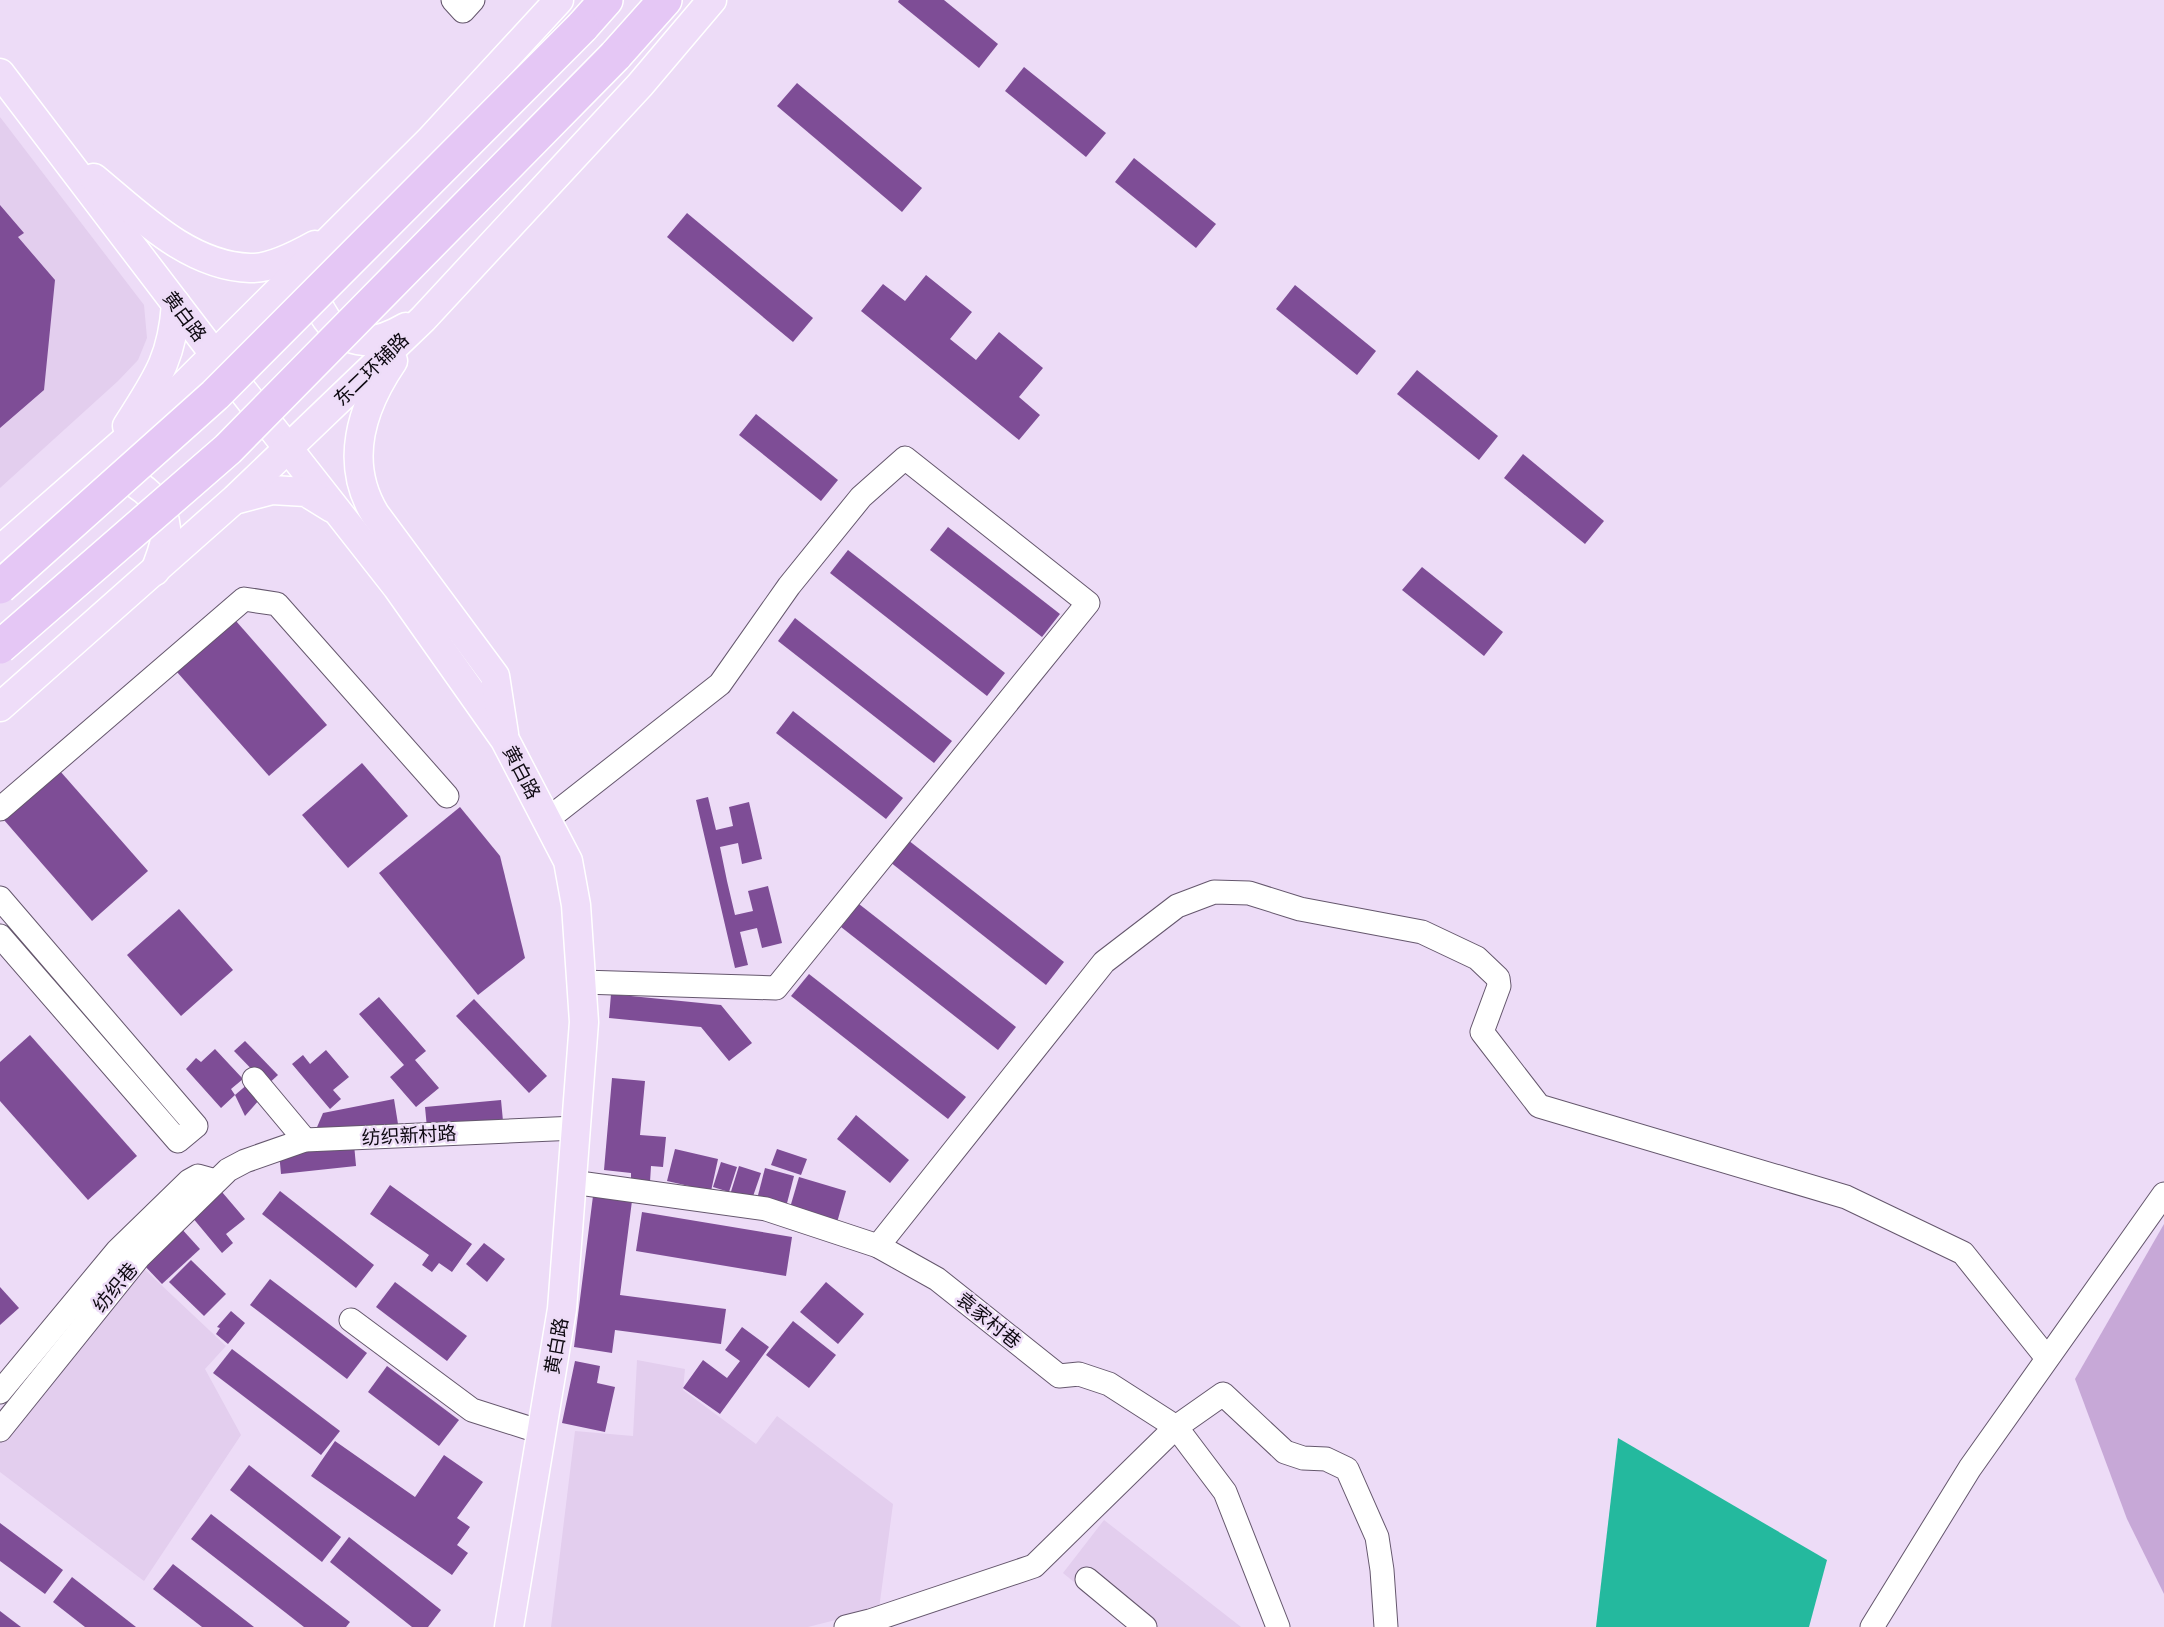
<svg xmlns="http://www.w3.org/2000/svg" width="2164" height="1627" font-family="'PT Sans Narrow','Noto Sans SC',sans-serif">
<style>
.built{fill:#e3ceee}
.green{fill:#c7a8d7}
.water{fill:#24b99e}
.building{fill:#7e4d96}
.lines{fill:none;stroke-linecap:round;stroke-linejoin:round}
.minor-casing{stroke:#65576d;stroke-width:25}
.major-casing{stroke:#fff;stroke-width:31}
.highway-casing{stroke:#fff;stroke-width:36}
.minor{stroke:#fff;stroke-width:23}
.major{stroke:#efddf9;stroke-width:28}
.highway{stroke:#e5c7f5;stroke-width:33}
.highway-bridge-casing{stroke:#fff;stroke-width:36;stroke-linecap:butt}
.highway-bridge{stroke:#e5c7f5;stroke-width:33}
.labels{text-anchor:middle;stroke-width:5;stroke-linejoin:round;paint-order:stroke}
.street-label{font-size:19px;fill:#0e0911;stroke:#eddcf7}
</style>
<rect width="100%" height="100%" fill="#eddcf7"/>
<g class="built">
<path d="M0 117 144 305 147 338 138 360 118 381 0 488Z"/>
<path d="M140 1265 226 1346 205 1369 241 1435 144 1581 0 1472V1442Z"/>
<path d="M637 1360 685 1369 683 1390 756 1444 777 1416 893 1504 879 1609 808 1627H551L575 1431 633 1436Z"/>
<path d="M1104 1520 1241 1627H1129L1063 1573Z"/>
</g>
<path class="green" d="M2164 1224V1594L2127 1519 2075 1379Z"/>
<path class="water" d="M1618 1438 1827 1560 1809 1627H1596Z"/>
<g class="building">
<path d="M899 0H944L998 44 979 68 898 2Z"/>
<path d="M1024 67 1106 133 1086 157 1005 91Z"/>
<path d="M797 83 922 188 902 212 777 106Z"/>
<path d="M1134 158 1216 224 1196 248 1115 182Z"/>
<path d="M0 205 24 233 18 237 55 280 44 390 0 428Z"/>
<path d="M687 213 813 318 793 342 667 237Z"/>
<path d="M926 275 972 312 950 339 976 360 999 332 1043 368 1019 397 1040 415 1019 440 861 311 883 284 905 301Z"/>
<path d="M1295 285 1376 351 1357 375 1276 309Z"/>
<path d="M1417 370 1498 436 1479 460 1397 394Z"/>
<path d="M756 414 838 480 821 501 739 435Z"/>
<path d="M1523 454 1604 521 1585 544 1504 478Z"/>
<path d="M948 527 1060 614 1042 637 930 550Z"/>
<path d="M848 550 1005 673 987 696 830 573Z"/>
<path d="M1422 567 1503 632 1484 656 1402 590Z"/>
<path d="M795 618 952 741 934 763 778 641Z"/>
<path d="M236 621 327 725 269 776 177 672Z"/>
<path d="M793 711 903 798 886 819 776 733Z"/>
<path d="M362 763 408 816 348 868 302 815Z"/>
<path d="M60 771 148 871 92 921 4 820Z"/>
<path d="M708 797 716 830 733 826 729 807 749 802 762 859 742 864 738 843 720 847 727 881 735 915 753 911 748 891 768 886 782 943 762 948 757 928 740 932 748 965 735 968 696 800Z"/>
<path d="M460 807 500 856 525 958 478 995 379 873Z"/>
<path d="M908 840 1064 962 1046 985 890 862Z"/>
<path d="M859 904 1016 1027 998 1050 841 927Z"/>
<path d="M179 909 233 970 181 1016 127 955Z"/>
<path d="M809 974 966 1097 948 1119 791 996Z"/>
<path d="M611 994 721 1005 752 1043 729 1061 701 1027 609 1018Z"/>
<path d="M379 997 426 1051 415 1060 439 1088 416 1107 390 1077 404 1065 359 1014Z"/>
<path d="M474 999 547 1076 529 1093 456 1016Z"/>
<path d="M30 1035 137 1156 88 1200 0 1101V1062Z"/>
<path d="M245 1041 278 1075 267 1085 234 1051Z"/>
<path d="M215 1049 243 1079 231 1089 235 1095 221 1108 186 1069 196 1058 201 1062Z"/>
<path d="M326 1050 349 1077 333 1090 341 1099 330 1109 292 1064 303 1055 310 1064Z"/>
<path d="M612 1078 645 1081 640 1135 666 1137 663 1167 651 1166 650 1182 631 1180V1173L604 1170Z"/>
<path d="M249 1083 260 1099 245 1116 235 1095Z"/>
<path d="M394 1099 398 1124 315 1132 323 1113Z"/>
<path d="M501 1100 503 1121 427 1128 425 1107Z"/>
<path d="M856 1115 909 1160 890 1183 837 1139Z"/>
<path d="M354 1144 356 1166 281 1174 279 1152Z"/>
<path d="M675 1149 718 1159 711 1191 667 1181Z"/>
<path d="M777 1149 807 1159 801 1175 771 1165Z"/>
<path d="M721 1162 737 1167 729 1192 713 1187Z"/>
<path d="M739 1166 761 1173 750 1205 729 1198Z"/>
<path d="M765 1168 794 1176 785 1211 756 1203Z"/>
<path d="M799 1177 846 1191 836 1226 789 1211Z"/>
<path d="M390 1185 472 1244 452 1272 439 1263 432 1272 422 1265 429 1255 370 1214Z"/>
<path d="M594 1188 633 1193 620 1295 726 1309 721 1344 615 1330 612 1353 574 1347Z"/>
<path d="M280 1191 374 1265 356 1288 262 1214Z"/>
<path d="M222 1192 245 1219 226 1234 233 1243 222 1253 192 1217Z"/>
<path d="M642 1212 792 1237 786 1276 636 1251Z"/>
<path d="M180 1227 200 1249 162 1284 142 1263Z"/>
<path d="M484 1243 505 1259 487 1282 466 1264Z"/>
<path d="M191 1260 226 1294 204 1316 169 1282Z"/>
<path d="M270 1279 367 1353 347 1379 250 1305Z"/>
<path d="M395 1282 467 1336 447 1361 376 1307Z"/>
<path d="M826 1282 864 1314 838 1344 800 1312Z"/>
<path d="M0 1287 19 1308 0 1325Z"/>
<path d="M231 1311 245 1323 228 1344 216 1334 220 1328 217 1327Z"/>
<path d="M793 1321 836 1355 809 1388 766 1355Z"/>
<path d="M742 1327 769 1347 720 1414 683 1388 703 1360 727 1378 740 1361 725 1350Z"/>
<path d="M232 1349 340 1431 321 1455 213 1373Z"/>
<path d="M575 1361 600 1366 597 1383 615 1387 605 1432 562 1423Z"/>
<path d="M387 1366 459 1420 439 1446 368 1392Z"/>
<path d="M335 1441 415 1497 444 1455 483 1482 457 1518 470 1527 457 1545 468 1553 452 1575 311 1476Z"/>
<path d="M249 1465 341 1537 322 1562 230 1490Z"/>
<path d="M211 1514 350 1622 346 1627H304L191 1539Z"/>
<path d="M0 1523 63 1570 45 1594 0 1561Z"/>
<path d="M349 1537 441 1610 428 1627H412L330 1562Z"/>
<path d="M173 1564 254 1627H202L153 1589Z"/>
<path d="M72 1577 136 1627H85L53 1602Z"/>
<path d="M0 1611 21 1627H0Z"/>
</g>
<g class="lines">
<g class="minor-casing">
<g id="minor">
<path d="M453 0 463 11 473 0"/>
<path d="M0 809 244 599 277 604 447 796"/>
<path d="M548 819 720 684 789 586 861 497 905 458 1088 603 776 988 582 982"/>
<path d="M0 898 196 1126 178 1141 0 936"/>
<path d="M254 1079 305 1140"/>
<path d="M572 1182 766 1209 878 1246 937 1279 1059 1376 1079 1374 1109 1384 1176 1427 1225 1492 1278 1627"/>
<path d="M878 1246 1104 962 1177 906 1214 892 1249 893 1300 909 1422 932 1477 958 1498 978 1499 986 1482 1032 1539 1106 1846 1197 1963 1253 2047 1358"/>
<path d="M351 1320 472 1410 541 1432"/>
<path d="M0 1392 117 1251 189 1181 198 1176 216 1181"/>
<path d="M0 1430 139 1257 228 1170 245 1161 305 1140 576 1128"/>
<path d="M1087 1579 1145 1627"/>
<path d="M846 1627 870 1621 1034 1566 1176 1427 1223 1394 1285 1452 1303 1458 1326 1459 1347 1469 1377 1537 1382 1570 1386 1627"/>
<path d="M1872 1627 1970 1468 2164 1194"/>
</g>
</g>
<g class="major-casing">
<g id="major">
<path d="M0 73 221 363 397 587 505 740 568 861 576 905 584 1022 562 1309 509 1627"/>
<path d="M94 178C138 214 188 266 250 268 270 269 297 255 315 245"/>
<path d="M316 277C311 306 333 339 364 341 379 341 394 334 406 327"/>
<path d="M393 361C361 408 344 463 375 514L495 676 504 734"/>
<path d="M127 426C156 380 172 360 176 304"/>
<path d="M104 475C132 474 164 499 166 528 167 543 160 557 155 571"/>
<path d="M238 499 272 490 306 492 332 508"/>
<path d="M0 550 152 417 430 140 559 0"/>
<path d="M0 707 235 499 423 319 640 85 712 0"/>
</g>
</g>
<g class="highway-casing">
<g id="highway">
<path d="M582 27 606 0"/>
<path d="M615 56 665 0"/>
</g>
</g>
<use href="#minor" class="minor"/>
<use href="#major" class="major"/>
<use href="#highway" class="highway"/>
<g class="highway-bridge-casing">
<g id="highway-bridge">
<path d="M0 587 215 395 582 27"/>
<path d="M0 647 228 449 615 56"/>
</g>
</g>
<use href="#highway-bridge" class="highway-bridge"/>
</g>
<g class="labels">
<g class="street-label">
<text transform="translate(185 316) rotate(53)" y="7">黄白路</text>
<text transform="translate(371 369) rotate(-44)" y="7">东二环辅路</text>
<text transform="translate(522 772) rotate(62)" y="7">黄白路</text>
<text transform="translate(409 1135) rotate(-3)" y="7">纺织新村路</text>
<text transform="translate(115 1287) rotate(-50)" y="7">纺织巷</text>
<text transform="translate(989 1320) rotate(39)" y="7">袁家村巷</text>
<text transform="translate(556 1346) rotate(-80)" y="7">黄白路</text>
</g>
</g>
</svg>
